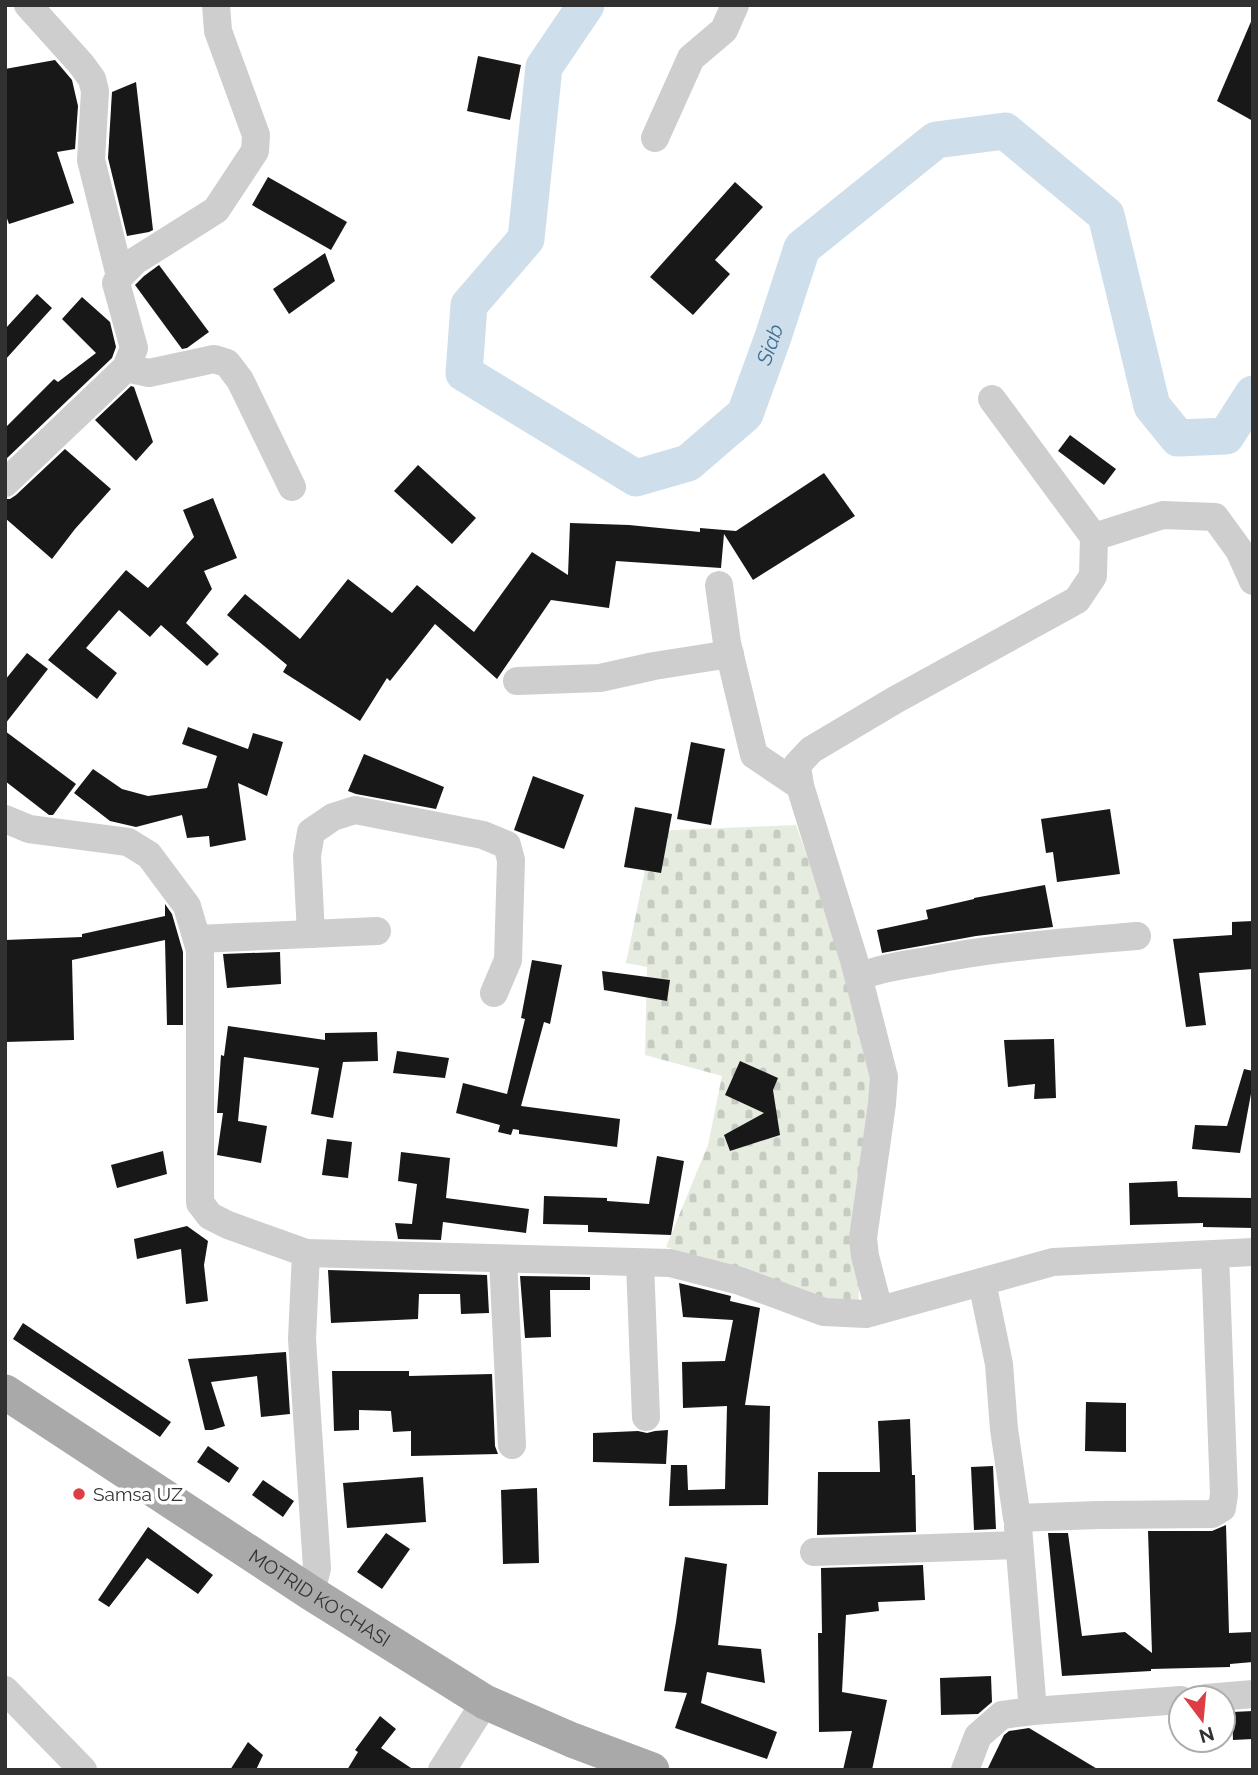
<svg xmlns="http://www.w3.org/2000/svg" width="1258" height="1775" font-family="Raleway,sans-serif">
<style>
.cemetery{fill:url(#cemetery-stones)}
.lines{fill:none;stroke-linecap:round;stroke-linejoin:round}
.river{stroke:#cedfeb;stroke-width:37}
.building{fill:#181818}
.minor{stroke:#cecece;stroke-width:28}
.major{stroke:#a9a9a9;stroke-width:35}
.poi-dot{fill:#dd3e44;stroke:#fff;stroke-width:2.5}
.labels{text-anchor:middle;stroke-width:7;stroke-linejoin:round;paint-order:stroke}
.poi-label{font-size:19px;fill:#313131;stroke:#fff;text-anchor:start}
.street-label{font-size:19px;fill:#313131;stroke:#fff}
.water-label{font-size:21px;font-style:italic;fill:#426f90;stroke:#fff}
</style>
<defs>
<pattern id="cemetery-stones" width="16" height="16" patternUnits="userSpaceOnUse" patternTransform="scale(1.75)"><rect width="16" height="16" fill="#e6ede0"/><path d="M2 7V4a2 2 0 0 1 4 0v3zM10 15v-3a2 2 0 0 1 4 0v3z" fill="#c6ccc1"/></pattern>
</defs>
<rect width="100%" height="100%" fill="#fff"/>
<path class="cemetery" d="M796 825 858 1001 878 1085 857 1314 666 1247 708 1145 722 1076 645 1055 647 967 626 963 653 831Z"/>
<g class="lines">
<path class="river" id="s1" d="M586 5 544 67 526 239 469 305 464 373 636 478 688 463 745 414 773 337 802 248 936 140 1005 131 1106 215 1152 406 1178 438 1226 436 1253 394"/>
</g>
<g class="building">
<path d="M1253 17V121L1217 101Z"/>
<path d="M478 56 521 65 510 120 467 111Z"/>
<path d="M55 60 72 80 78 106 75 149 57 152 74 203 9 224 5 213V69Z"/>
<path d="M136 82 153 230 149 232 127 236 108 158 112 92Z"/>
<path d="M268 177 347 222 331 250 252 205Z"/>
<path d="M735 182 763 207 715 260 730 274 693 315 650 277Z"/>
<path d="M325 253 335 281 289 314 273 289Z"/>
<path d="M159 265 209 332 187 348 182 349 135 285 144 276Z"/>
<path d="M37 294 52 308 5 360V329Z"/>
<path d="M82 297 110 322 116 347 112 358 5 460V428L54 379 58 382 96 353 62 319Z"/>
<path d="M131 386 134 387 153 442 136 461 95 420Z"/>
<path d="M1070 435 1116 469 1104 485 1058 451Z"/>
<path d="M65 449 111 489 75 529 52 559 5 518V499H10L16 495Z"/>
<path d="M418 465 476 518 452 544 394 491Z"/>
<path d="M824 473 855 516 753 580 724 534 721 568 616 561 609 608 551 600 497 679 435 624 390 681 387 678 360 721 283 672 287 665 227 615 245 594 300 639 348 579 392 613 417 585 474 632 532 552 568 575 570 523 629 525 700 532V528L736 531Z"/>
<path d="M213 498 237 558 204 571 212 589 186 623 219 654 207 666 161 625 150 637 119 610 86 648 117 673 97 699 48 660 126 570 148 588 194 537 183 510Z"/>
<path d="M27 653 48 669 5 724V680Z"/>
<path d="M188 727 248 749 253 733 283 742 267 796 238 783 246 840 210 847 209 836 187 838 182 815 136 827 110 821 74 793 93 769 122 789 148 796 207 788 217 756 182 744Z"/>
<path d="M5 731 76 784 53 815H49L5 781Z"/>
<path d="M691 742 725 749 711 825 677 819Z"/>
<path d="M364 754 444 787 436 809 356 794 348 791Z"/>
<path d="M533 776 584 795 564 849 514 830Z"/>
<path d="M635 807 672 814 661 873 624 867Z"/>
<path d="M1110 809 1120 874 1057 882 1053 852 1046 853 1041 819Z"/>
<path d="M1045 885 1053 927 976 936 882 953 877 930 928 919 926 910 974 899V898Z"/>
<path d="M165 904 172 914 183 952V1025H167L165 940 72 960 74 1040 5 1042V940L82 937V934L165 916Z"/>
<path d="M1253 921V969L1199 973 1206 1025 1186 1027 1173 939 1232 935V922Z"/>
<path d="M280 952 281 984 227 988 223 954Z"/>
<path d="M532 960 562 965 550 1024 544 1022 521 1106 620 1119 617 1147 519 1134V1130L513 1129 511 1135 498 1132 500 1125 456 1113 463 1083 507 1094 525 1019 521 1018Z"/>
<path d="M602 971 670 980 667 1001 604 990Z"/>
<path d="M228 1026 325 1040V1033L377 1032 378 1061 343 1062 333 1118 311 1114 319 1068 244 1057 238 1121 267 1126 261 1163 217 1155 223 1113H217L221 1055 224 1056Z"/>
<path d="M1054 1039 1056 1098 1034 1099 1035 1084 1008 1087 1004 1040Z"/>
<path d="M397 1051 449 1058 445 1078 393 1073Z"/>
<path d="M740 1061 778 1078 773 1090 780 1135 730 1151 724 1135 764 1113 725 1095Z"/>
<path d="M1244 1069 1253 1071V1083L1240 1153 1192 1149 1195 1125 1227 1126Z"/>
<path d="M327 1139 352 1142 348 1178 322 1175Z"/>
<path d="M163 1151 167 1174 117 1188 111 1165Z"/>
<path d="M401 1152 450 1158 446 1198 529 1209 526 1233 443 1222 441 1240 398 1239 395 1223 412 1224 417 1184 398 1181Z"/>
<path d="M657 1156 684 1161 671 1235 588 1232V1225L543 1224 544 1196 607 1198V1201L649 1204Z"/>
<path d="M1177 1181 1178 1197 1253 1198V1228L1203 1227V1223L1130 1225 1129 1183Z"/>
<path d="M187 1226 208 1241 204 1265 208 1301 186 1304 181 1249 137 1259 134 1239Z"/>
<path d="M328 1270 487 1275 489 1313 461 1314 460 1294H419L418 1319 331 1323Z"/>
<path d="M520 1276 590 1277V1290H550L551 1337 525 1338Z"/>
<path d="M679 1283 731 1296 730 1301 760 1308 745 1405 770 1406 768 1505 669 1506 671 1465H687L688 1490 725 1489 727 1406 683 1408 682 1362 725 1361 733 1320 683 1317Z"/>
<path d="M23 1323 171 1422 160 1437 13 1339Z"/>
<path d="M286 1352 290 1414 261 1417 257 1376 211 1382 225 1426 212 1430H205L188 1359Z"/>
<path d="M332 1371H409V1376L492 1374 495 1446 498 1454 411 1456V1431L393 1432 391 1411 359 1410V1430L334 1431Z"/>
<path d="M1086 1402 1126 1403V1452L1085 1451Z"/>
<path d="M910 1419 912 1475H915L916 1532 817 1535 818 1472H880L878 1421Z"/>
<path d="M668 1430 666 1464 593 1462V1433L638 1431 647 1433 655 1431Z"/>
<path d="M208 1446 239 1468 229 1483 197 1462Z"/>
<path d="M993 1466 996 1529 974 1530 971 1467Z"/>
<path d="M423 1477 426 1522 347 1528 343 1483Z"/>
<path d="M263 1480 294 1501 283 1517 252 1495Z"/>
<path d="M537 1488 539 1563 503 1564 501 1490Z"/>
<path d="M1226 1525 1229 1633 1253 1632V1662L1230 1664V1667L1151 1669V1671L1062 1676 1048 1533H1068L1082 1636 1125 1632 1152 1653 1148 1531H1212Z"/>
<path d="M148 1527 213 1575 198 1594 147 1558 109 1607 98 1600Z"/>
<path d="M386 1533 410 1549 382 1589 357 1572Z"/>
<path d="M685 1557 727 1564 718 1645 761 1649 765 1683 707 1672 701 1703 777 1732 767 1759 675 1728 687 1693 664 1691 676 1622Z"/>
<path d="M923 1565 925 1600 878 1602 879 1611 846 1615 842 1692 887 1700 872 1770H843L852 1731 819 1732 818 1633H822L821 1568Z"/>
<path d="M991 1676 992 1702 978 1714 941 1715 940 1678Z"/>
<path d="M1253 1711V1739L1233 1740 1232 1712Z"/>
<path d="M380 1716 396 1729 381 1748 414 1770H347L358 1752 355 1750Z"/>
<path d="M1029 1728 1099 1770H987L1004 1735 1009 1731Z"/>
<path d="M248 1742 263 1755 256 1770H230Z"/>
</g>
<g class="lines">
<g class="minor">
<path d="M28 5 81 64 92 79 95 91 91 160 120 276"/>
<path d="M655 138 691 58 724 30 735 5"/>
<path d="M126 368 149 373 214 359 227 363 240 380 292 487"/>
<path d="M5 483 126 368 134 348 116 283 120 276 135 261 216 210 255 151 256 135 218 31 216 5"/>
<path d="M1094 537 1163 515 1215 517 1239 550 1253 581"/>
<path d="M719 585 727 643 754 755 800 786"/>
<path d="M517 681 600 678 654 666 730 654"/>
<path d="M5 819 29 829 128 842 149 855 187 906 200 950V1203L210 1216 228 1225 306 1253 302 1339 317 1568 311 1593"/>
<path d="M311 934 307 856 311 832 333 817 355 810 483 835 507 845 511 860 508 960 494 993"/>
<path d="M197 939 377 931"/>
<path d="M859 977C881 968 904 965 927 961 996 947 1067 942 1137 936"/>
<path d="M306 1253 670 1263 740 1281 824 1312 866 1314 1053 1262 1253 1252"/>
<path d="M503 1259 512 1445"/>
<path d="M640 1263 646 1417"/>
<path d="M982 1282 999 1364 1004 1429 1017 1518 1098 1515 1212 1514 1222 1508 1224 1494 1215 1254"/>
<path d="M879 1310 865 1256 863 1238 882 1104 884 1077 854 960 800 786 797 765 811 750 895 700 1077 600 1093 576 1094 537 992 399"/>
<path d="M1018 1527 1033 1711"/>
<path d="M814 1552 1019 1545"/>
<path d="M5 1690 83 1770"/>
<path d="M1206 1698 1253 1694"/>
<path d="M442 1770 485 1702"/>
<path d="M965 1770 978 1736 1002 1715 1033 1711 1181 1700"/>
</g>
<path class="major" id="s2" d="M5 1392 311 1593 485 1702 572 1740 652 1770"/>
</g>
<circle class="poi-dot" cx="79" cy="1494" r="7"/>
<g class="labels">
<g class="poi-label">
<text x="93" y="1501">Samsa UZ</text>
</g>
<g class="street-label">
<text dy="7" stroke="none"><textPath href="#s2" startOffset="376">MOTRID KO'CHASI</textPath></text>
</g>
<g class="water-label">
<text dy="7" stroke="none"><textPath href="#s1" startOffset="808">Siab</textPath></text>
</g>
</g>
<rect width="1258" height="1775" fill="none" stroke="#313131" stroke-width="14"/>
<g transform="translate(1202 1719) rotate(164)"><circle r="33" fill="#ffffff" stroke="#adadad" stroke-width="2"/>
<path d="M0-5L12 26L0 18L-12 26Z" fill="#dd3e44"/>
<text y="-10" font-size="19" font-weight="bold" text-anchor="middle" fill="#313131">N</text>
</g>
</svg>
